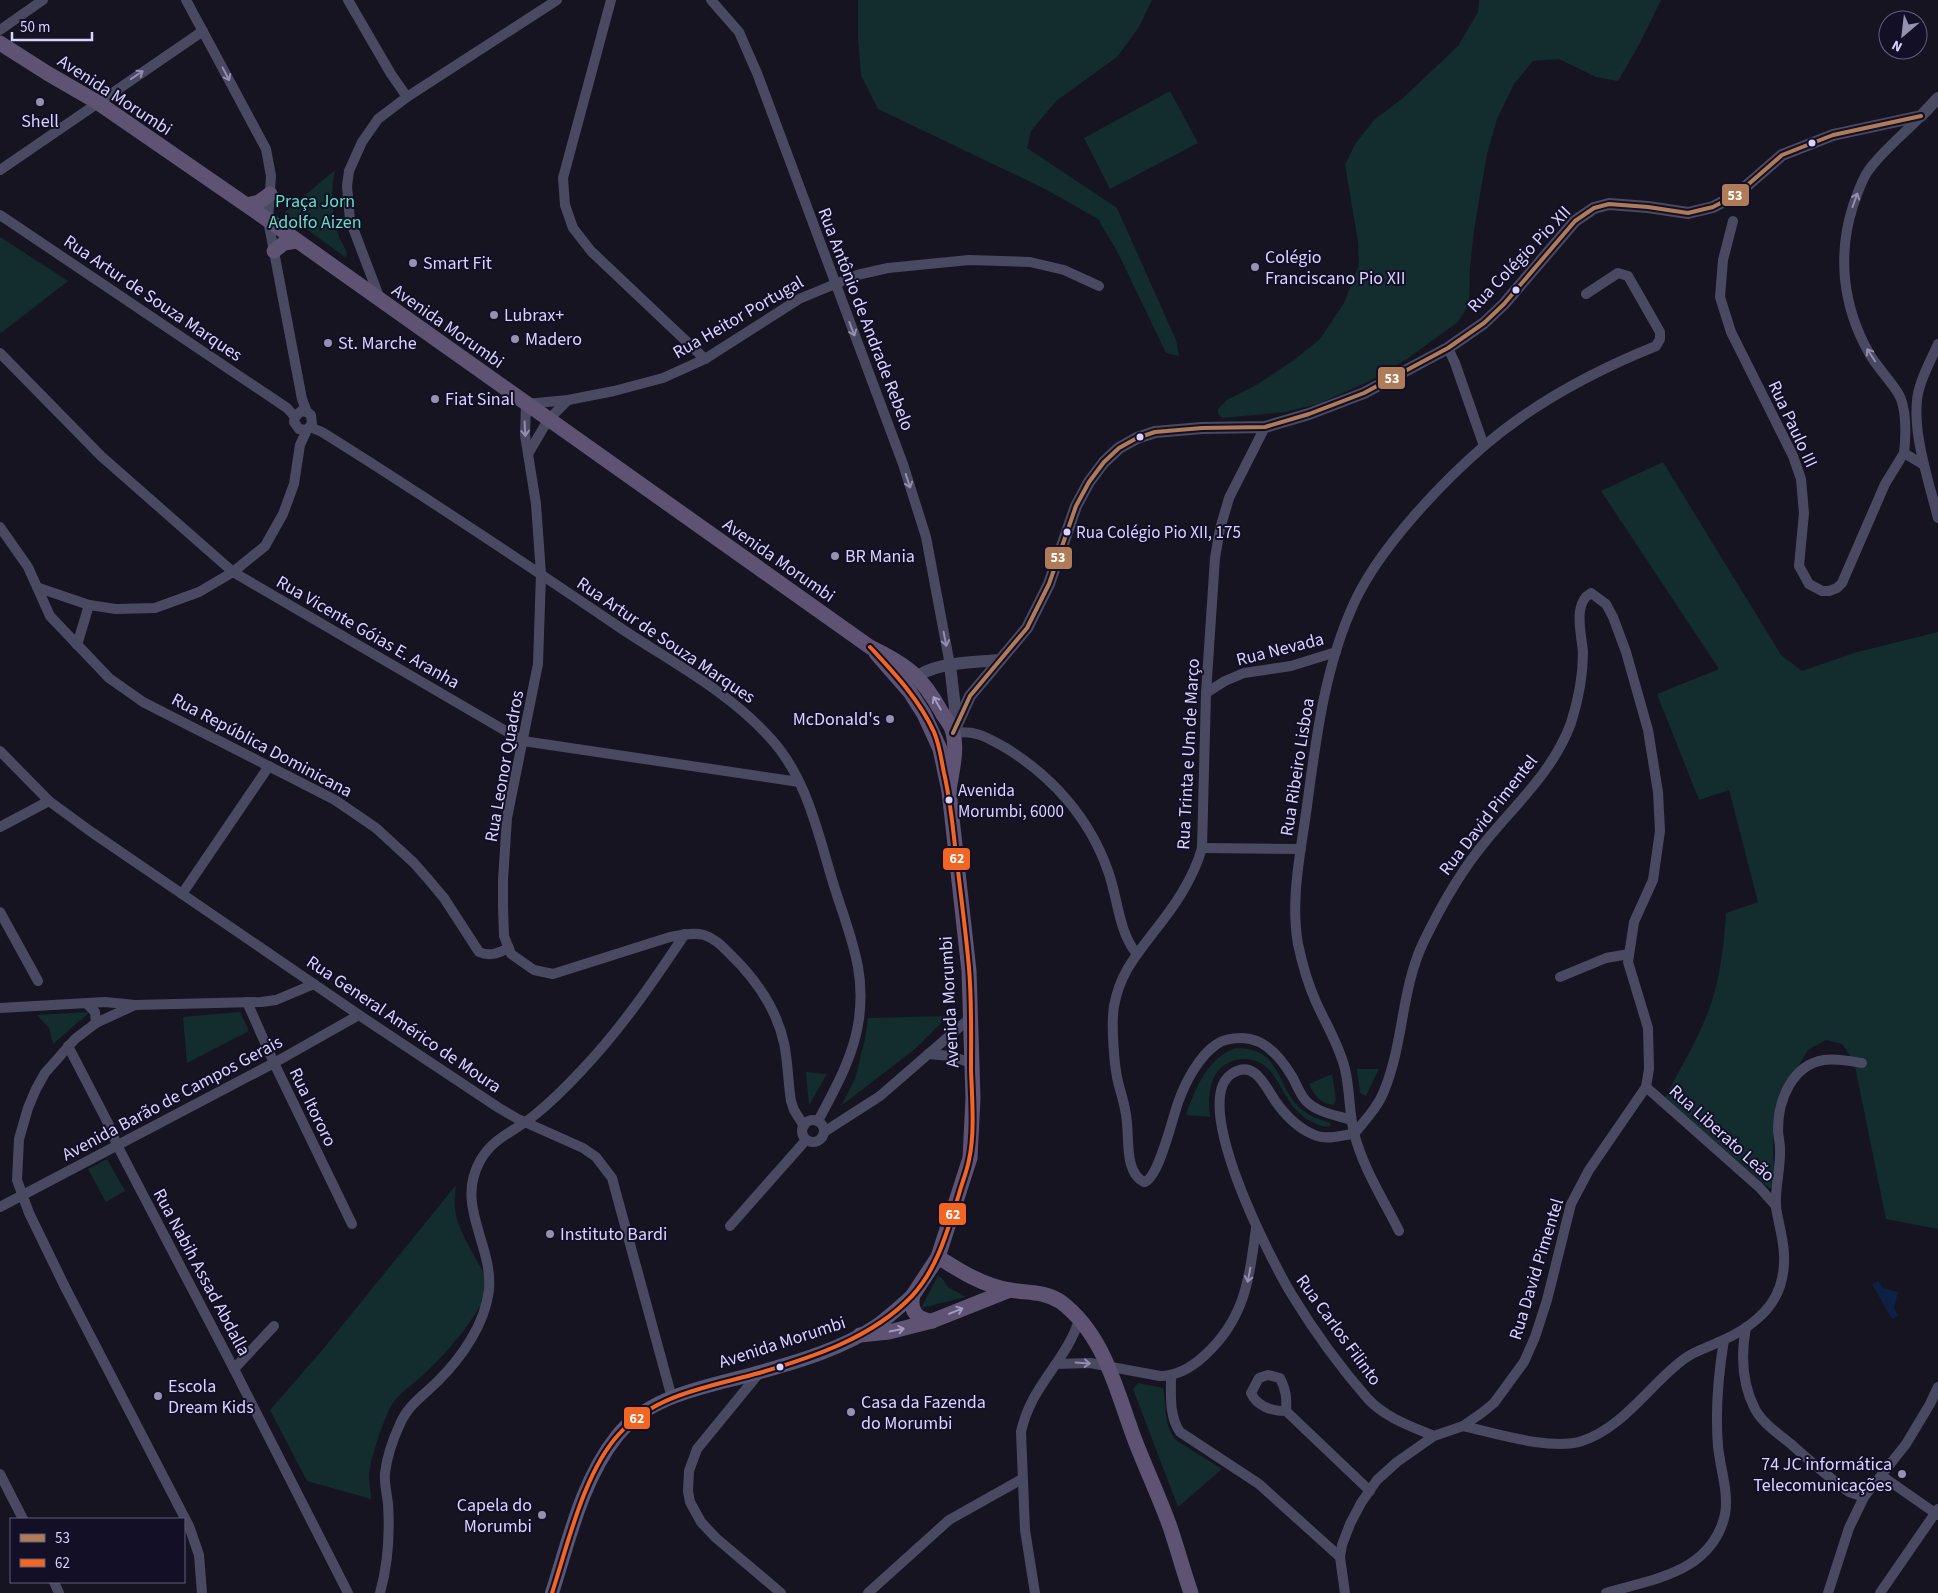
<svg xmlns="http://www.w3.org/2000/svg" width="1938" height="1593" font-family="'Source Sans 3',sans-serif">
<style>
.green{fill:#132c2d}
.water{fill:#0d2144}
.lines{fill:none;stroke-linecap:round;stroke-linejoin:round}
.minor{stroke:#4a4962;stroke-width:10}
.tertiary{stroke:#4a4962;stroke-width:12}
.secondary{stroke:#575674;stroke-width:14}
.primary{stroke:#5e5373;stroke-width:15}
.bus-1-casing{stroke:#130f26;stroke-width:8}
.bus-2-casing{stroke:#130f26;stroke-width:8}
.bus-1{stroke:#b07c57;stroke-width:4}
.bus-2{stroke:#f26522;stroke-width:4}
.oneway{stroke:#928eb0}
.oneway2{stroke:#a29ac0}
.poi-dot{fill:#9591b1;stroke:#130f26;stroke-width:2}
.bus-dot{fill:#d9d4ff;stroke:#130f26;stroke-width:2}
.labels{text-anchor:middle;stroke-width:4;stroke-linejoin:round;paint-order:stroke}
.bus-label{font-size:17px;fill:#d9d4ff;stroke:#130f26;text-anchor:start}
.street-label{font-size:18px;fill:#d9d4ff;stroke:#130f26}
.poi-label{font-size:18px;fill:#d9d4ff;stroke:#130f26;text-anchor:start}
.park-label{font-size:18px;fill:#5fe0c0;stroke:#130f26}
.line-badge{stroke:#130f26;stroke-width:2}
.badge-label{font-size:14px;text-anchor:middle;font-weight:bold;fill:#fff}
</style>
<rect width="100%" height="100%" fill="#161421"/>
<g class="green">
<path d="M858 0H1152L1139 27 1117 57 1056 101 1031 131 1027 148 1117 208 1176 340 1179 356 1166 353 1118 253 1098 219 1045 189 878 109 861 75 858 38Z"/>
<path d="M1479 0H1661L1640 43 1618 81 1596 77 1559 59 1533 61 1514 84 1497 119 1487 154 1474 230 1470 268 1469 304 1458 322 1407 359 1368 382 1318 404 1285 412 1222 418 1218 414V409L1227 400 1258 384 1294 360 1320 339 1344 303 1359 265 1358 242 1345 165 1355 144 1374 120 1403 98 1458 46 1478 12Z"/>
<path d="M1170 91 1198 143 1110 189 1084 138Z"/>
<path d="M335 170C330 192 332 218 340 239 343 244 345 248 347 254L345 257 284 213Z"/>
<path d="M0 237 68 281 1 333 0 332Z"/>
<path d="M1663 462 1781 655 1802 671 1857 652 1938 632V1229L1886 1219 1854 1061 1842 1044 1826 1040 1808 1050 1788 1083 1773 1131 1774 1182 1771 1188H1769L1665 1098C1681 1066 1701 1035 1712 1001 1721 973 1724 942 1726 913L1758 902 1729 790 1699 800 1657 694 1719 669 1601 491Z"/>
<path d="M90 1012 53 1044 49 1028 37 1015Z"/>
<path d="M240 1012 249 1031 187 1063 183 1017Z"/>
<path d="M948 1016 915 1049 841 1106 855 1079 865 1039 868 1018Z"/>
<path d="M1237 1048C1282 1049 1275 1084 1299 1107 1308 1116 1319 1119 1330 1123L1331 1125 1328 1127C1315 1126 1300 1116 1293 1106 1277 1086 1273 1059 1243 1059 1236 1059 1228 1062 1222 1067 1208 1079 1208 1101 1210 1117L1186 1115C1194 1090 1209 1055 1237 1048Z"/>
<path d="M1357 1069H1379L1366 1096 1360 1093Z"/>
<path d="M806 1072 827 1074 809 1105Z"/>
<path d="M1332 1074 1336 1100 1333 1105C1320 1103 1314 1095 1309 1084Z"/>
<path d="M107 1159 125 1191 106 1202 88 1169Z"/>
<path d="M456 1185C455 1193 454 1201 455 1209 457 1231 478 1260 488 1281L490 1289C473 1321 452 1348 425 1373 414 1384 401 1391 392 1404 385 1416 369 1462 369 1476 369 1484 371 1492 371 1499L307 1481 270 1410 324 1348Z"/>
<path d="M938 1276 942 1278 948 1287 966 1297 921 1308Z"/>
<path d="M1138 1383 1163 1388C1167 1408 1163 1425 1177 1441L1222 1469 1178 1507 1133 1389Z"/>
</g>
<path class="water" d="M1878 1281 1883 1288 1898 1292 1894 1308 1898 1316 1892 1319 1872 1284Z"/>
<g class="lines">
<g class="minor">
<path d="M186 0 266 149 271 176 268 220 302 399 307 412"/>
<path d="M348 0 391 74 407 97"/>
<path d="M611 0 563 178 565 205 573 228 591 251 705 359"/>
<path d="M711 0 739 32 757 73 903 464 926 537 950 665"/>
<path d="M0 30 43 0"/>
<path d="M1921 116C1904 134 1882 151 1868 171 1861 181 1857 195 1853 206 1837 256 1843 307 1869 353 1877 367 1889 379 1898 393 1907 407 1906 437 1904 453L1924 465"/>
<path d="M0 170 203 31"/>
<path d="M0 215 287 408 295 417"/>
<path d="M1733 221 1723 260 1720 297 1731 332 1793 456 1801 479 1804 513 1799 566 1809 584 1822 591H1829L1837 588 1842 583 1885 484 1904 453"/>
<path d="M380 299 350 220 347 186 349 171 362 142 378 119 407 97 557 0"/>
<path d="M1938 344C1932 358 1924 372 1920 386 1908 422 1929 482 1938 518"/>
<path d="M0 353 101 456 233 572 523 741 799 782"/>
<path d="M310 427 322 432C423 495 523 562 622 629 673 663 731 693 772 740 808 780 819 838 835 889 843 914 853 940 858 967 861 983 861 1003 859 1019 854 1056 835 1089 818 1121"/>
<path d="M1265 427 1229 498 1220 529 1215 558 1206 693 1202 848C1193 880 1173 908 1153 933 1134 958 1120 974 1114 1006 1111 1025 1114 1068 1119 1086 1123 1099 1126 1109 1127 1123 1129 1140 1125 1173 1144 1182 1159 1179 1173 1115 1179 1100 1186 1081 1199 1056 1217 1044 1224 1039 1233 1038 1242 1038 1266 1038 1282 1059 1293 1078 1297 1086 1300 1094 1306 1101 1318 1113 1336 1115 1351 1120"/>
<path d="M1484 446C1535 402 1594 371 1656 346L1660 339V332L1628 276 1618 273 1586 294"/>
<path d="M528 454 548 420 568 400"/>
<path d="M0 527 28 567 50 616 109 678 143 702 335 800 376 828 414 863 428 879 444 898 479 952C491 957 498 953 509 948"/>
<path d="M39 588 89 605 116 609 155 608 199 592 233 572 265 546 283 514 294 484 300 445 307 430 312 424 311 415 307 412 301 411 295 417 294 422 299 429 307 430"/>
<path d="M77 645 89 605"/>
<path d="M1206 693 1225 681 1244 673 1291 666 1336 652"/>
<path d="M953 733C977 730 986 737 1006 748 1053 777 1090 819 1108 871 1118 898 1118 930 1136 953"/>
<path d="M0 751 49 801 90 831 359 1015 499 1108 518 1119 583 1148 596 1157 612 1178 672 1398"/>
<path d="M0 827 49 801"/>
<path d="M1202 848 1301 849"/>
<path d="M182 894 269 766"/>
<path d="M0 912 38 981"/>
<path d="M1560 977 1606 958 1629 954"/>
<path d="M247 1002 274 1063 352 1224"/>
<path d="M87 1004 95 1012 96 1023"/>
<path d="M135 1005 96 1023 75 1039 45 1073 36 1089 28 1108 19 1139 17 1180 29 1213 65 1287 189 1526 199 1555 202 1593"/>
<path d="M0 1008 105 1002 135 1005 261 1002 276 1000 314 984"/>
<path d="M68 1046 109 1125 117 1145 234 1369 348 1593"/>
<path d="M928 1054 951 1056 971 1063"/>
<path d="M1646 1087 1759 1187 1776 1206"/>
<circle cx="813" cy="1131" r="11"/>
<path d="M804 1126 794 1110 791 1101C788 1082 788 1062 784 1043 776 1007 755 978 729 953 721 945 714 938 704 935 693 932 681 935 670 937L553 974 534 970 511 954 504 936 503 907V880L507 818 538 664 541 574 536 504 525 435 526 404 568 400 614 391 663 378 705 359 799 299 857 275 888 268 969 260 1030 262 1064 270 1099 286"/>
<path d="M824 1132 880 1096 970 1018"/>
<path d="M0 1207 274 1063 359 1015"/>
<path d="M730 1226 806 1140"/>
<path d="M1399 1231C1383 1199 1363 1168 1354 1133 1349 1112 1350 1090 1345 1069 1339 1045 1326 1024 1316 1002 1308 984 1302 963 1298 944 1290 899 1301 851 1307 806 1316 738 1325 665 1355 601 1380 548 1439 485 1484 446L1455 363 1448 348"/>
<path d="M1746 1327C1741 1354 1742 1384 1755 1409 1763 1424 1779 1434 1791 1444 1806 1458 1822 1471 1838 1484L1849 1492 1864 1497"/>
<path d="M1056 1364 1090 1363 1160 1376C1177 1376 1191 1368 1204 1356 1245 1319 1249 1280 1256 1228"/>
<path d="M234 1369 274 1326"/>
<path d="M760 1372 697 1449 689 1471 688 1491 690 1502 701 1522 716 1538 781 1593"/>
<path d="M1171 1376C1171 1394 1169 1417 1180 1432L1259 1484 1340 1557"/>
<path d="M1286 1411C1287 1398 1286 1390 1280 1378L1268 1375 1259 1378 1251 1393C1257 1406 1271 1411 1286 1411L1370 1491"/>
<path d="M1463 1426C1495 1433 1551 1451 1582 1441 1623 1428 1650 1384 1684 1359 1694 1351 1709 1347 1721 1341 1745 1331 1772 1312 1780 1286 1787 1264 1784 1245 1779 1223 1778 1217 1776 1211 1776 1205 1775 1186 1781 1167 1780 1148 1780 1142 1778 1136 1778 1130 1778 1100 1792 1065 1824 1060 1836 1058 1849 1061 1862 1063"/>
<path d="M0 1474 23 1519"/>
<path d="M1882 1476 1938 1515"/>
<path d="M54 1582 59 1593"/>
<path d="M380 1593C388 1564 390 1534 388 1504 387 1494 384 1483 385 1473 387 1457 393 1439 400 1424 408 1405 424 1395 438 1381 462 1357 485 1324 489 1290 493 1244 455 1206 480 1161 493 1137 516 1131 536 1114 552 1101 567 1086 581 1071 621 1029 653 982 685 934"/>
<path d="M868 1593 949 1520 1022 1479"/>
<path d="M1035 1593 1025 1530 1021 1432C1031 1385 1066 1362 1079 1320"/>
<path d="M1345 1593 1340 1557 1342 1545 1350 1524 1361 1503 1377 1480 1397 1462 1434 1436 1463 1426 1483 1412 1494 1403 1524 1362 1535 1337 1547 1300 1571 1204 1589 1170 1646 1087 1649 1069 1648 1028 1628 962 1634 922 1653 880 1660 831 1658 792 1648 730 1626 652 1613 617 1606 604 1591 593C1584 597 1581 603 1580 611 1578 625 1582 639 1583 652 1583 675 1578 701 1571 723 1554 770 1516 804 1485 842 1460 872 1441 906 1424 941 1401 988 1404 1043 1384 1091 1378 1107 1365 1120 1354 1134 1342 1135 1329 1140 1317 1136 1300 1130 1286 1116 1276 1102 1266 1088 1255 1059 1233 1073 1187 1099 1272 1262 1292 1295 1314 1331 1340 1367 1368 1399 1386 1418 1410 1426 1434 1436"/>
<path d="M1606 1593C1633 1585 1665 1579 1688 1565 1707 1554 1721 1535 1725 1514 1729 1492 1720 1468 1718 1446 1715 1409 1718 1376 1724 1340"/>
<path d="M1828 1593 1849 1528 1864 1497 1906 1444 1930 1404 1938 1387"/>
<path d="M1880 1593 1938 1509"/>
</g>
<g class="tertiary">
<path d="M950 665 955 708 954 723"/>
<path d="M909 681C937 661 967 663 1000 660"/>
<path d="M953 733 970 696 1027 628 1049 584 1076 506 1089 482 1104 462 1119 448 1137 438 1155 432 1202 428 1265 427 1309 414 1364 393 1448 348 1484 323 1504 304 1575 221 1594 208 1609 204 1648 207 1688 213 1713 207 1736 195 1782 155 1833 135 1921 116 1938 98"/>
</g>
<path class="secondary" d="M552 1593C569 1540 582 1480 617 1436 651 1393 710 1387 760 1372 800 1361 844 1348 879 1324 891 1315 902 1305 913 1295"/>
<g class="primary">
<path d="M0 43 47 73 97 102 268 220 870 647C907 665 922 676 942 713 946 719 952 726 953 733 958 751 951 774 949 791"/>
<path d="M247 205 259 202 270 194"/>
<path d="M274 251 284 243 297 241"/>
<path d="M876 653 910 692 924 714 940 749 949 791 969 971 973 1098 970 1158 938 1257 913 1295C909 1310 917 1320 932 1321"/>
<path d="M938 1257C960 1271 984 1286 1010 1290 1027 1293 1045 1291 1061 1302 1106 1336 1117 1394 1136 1443 1147 1471 1159 1497 1169 1524 1177 1547 1183 1570 1191 1593"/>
<path d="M860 1335 889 1332 932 1321 1010 1290"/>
</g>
<g class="bus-1-casing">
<path id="bus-1" d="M953 733 970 696 1027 628 1049 584 1076 506 1089 482 1104 462 1119 448 1137 438 1155 432 1202 428 1265 427 1309 414 1364 393 1448 348 1484 323 1504 304 1575 221 1594 208 1609 204 1648 207 1688 213 1713 207 1736 195 1782 155 1833 135 1921 116"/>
</g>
<g class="bus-2-casing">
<path id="bus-2" d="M552 1593C568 1544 584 1472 619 1434 655 1394 709 1387 759 1373 813 1357 872 1338 912 1296 938 1268 948 1229 959 1194 962 1183 967 1171 969 1160 975 1133 972 1098 971 1070 971 1037 972 1002 969 968 966 933 961 897 957 862 953 832 951 802 944 773 941 759 940 746 934 732 919 699 894 673 870 647"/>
</g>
<use href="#bus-1" class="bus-1"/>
<use href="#bus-2" class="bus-2"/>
</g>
<defs><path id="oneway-shaft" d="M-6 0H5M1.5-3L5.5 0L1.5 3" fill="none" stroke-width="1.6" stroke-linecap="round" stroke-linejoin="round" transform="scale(1.25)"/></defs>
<g class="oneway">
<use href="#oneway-shaft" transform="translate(226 74) rotate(62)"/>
<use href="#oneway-shaft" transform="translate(137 75) rotate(-34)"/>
<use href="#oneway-shaft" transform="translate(1855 200) rotate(-70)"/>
<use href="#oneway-shaft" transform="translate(852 329) rotate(69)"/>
<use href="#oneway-shaft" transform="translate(1871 355) rotate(-123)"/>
<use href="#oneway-shaft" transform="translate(525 429) rotate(87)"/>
<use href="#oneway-shaft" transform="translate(908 481) rotate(72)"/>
<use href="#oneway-shaft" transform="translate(945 639) rotate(79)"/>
<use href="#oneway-shaft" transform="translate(1249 1275) rotate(101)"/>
<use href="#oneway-shaft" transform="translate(1083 1363) rotate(4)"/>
</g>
<g class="oneway2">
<use href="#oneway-shaft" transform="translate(937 703) rotate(-120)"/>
<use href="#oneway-shaft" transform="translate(956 1311) rotate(-22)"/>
<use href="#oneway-shaft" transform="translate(897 1330) rotate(-12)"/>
</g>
<g class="poi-dot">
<circle cx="40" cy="102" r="5"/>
<circle cx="413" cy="263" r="5"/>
<circle cx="1255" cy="267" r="5"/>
<circle cx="494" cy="315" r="5"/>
<circle cx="515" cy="339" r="5"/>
<circle cx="328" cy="343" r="5"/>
<circle cx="435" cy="399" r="5"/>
<circle cx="835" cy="556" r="5"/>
<circle cx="890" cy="719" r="5"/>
<circle cx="550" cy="1234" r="5"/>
<circle cx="158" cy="1396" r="5"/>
<circle cx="851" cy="1412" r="5"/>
<circle cx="1902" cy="1474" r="5"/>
<circle cx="542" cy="1515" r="5"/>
</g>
<g class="bus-dot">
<circle cx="1812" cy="143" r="4.5"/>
<circle cx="1516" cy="290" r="4.5"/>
<circle cx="1140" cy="437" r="4.5"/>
<circle cx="1067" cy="532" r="4.5"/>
<circle cx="949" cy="800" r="4.5"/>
<circle cx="780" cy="1367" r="4.5"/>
</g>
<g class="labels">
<g class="bus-label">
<text x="1076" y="538">Rua Colégio Pio XII, 175</text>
<text x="958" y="796">Avenida<tspan x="958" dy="21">Morumbi, 6000</tspan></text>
</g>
<g class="street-label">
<text transform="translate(115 95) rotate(33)" y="6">Avenida Morumbi</text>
<text transform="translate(1519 259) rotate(-46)" y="6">Rua Colégio Pio XII</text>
<text transform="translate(153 298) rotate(34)" y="6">Rua Artur de Souza Marques</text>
<text transform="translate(738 317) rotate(-30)" y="6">Rua Heitor Portugal</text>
<text transform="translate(866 319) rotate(69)" y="6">Rua Antônio de Andrade Rebelo</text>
<text transform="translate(448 326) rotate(35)" y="6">Avenida Morumbi</text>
<text transform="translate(1793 424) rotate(65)" y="6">Rua Paulo III</text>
<text transform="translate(779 560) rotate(35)" y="6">Avenida Morumbi</text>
<text transform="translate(368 632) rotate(30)" y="6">Rua Vicente Góias E. Aranha</text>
<text transform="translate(666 640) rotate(34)" y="6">Rua Artur de Souza Marques</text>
<text transform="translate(1280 649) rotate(-14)" y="6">Rua Nevada</text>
<text transform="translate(262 745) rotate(28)" y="6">Rua República Dominicana</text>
<text transform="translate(1188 754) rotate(-87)" y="6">Rua Trinta e Um de Março</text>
<text transform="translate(504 766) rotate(-80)" y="6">Rua Leonor Quadros</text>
<text transform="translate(1297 767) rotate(-81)" y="6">Rua Ribeiro Lisboa</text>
<text transform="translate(1488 815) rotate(-52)" y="6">Rua David Pimentel</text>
<text transform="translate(949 1002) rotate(-93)" y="6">Avenida Morumbi</text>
<text transform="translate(404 1024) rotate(34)" y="6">Rua General Américo de Moura</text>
<text transform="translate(172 1098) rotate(-28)" y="6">Avenida Barão de Campos Gerais</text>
<text transform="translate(313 1107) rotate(64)" y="6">Rua Itororo</text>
<text transform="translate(1722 1133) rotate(42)" y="6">Rua Liberato Leão</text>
<text transform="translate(1536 1269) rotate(-73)" y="6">Rua David Pimentel</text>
<text transform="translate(202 1272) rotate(62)" y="6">Rua Nabih Assad Abdalla</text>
<text transform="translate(1339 1330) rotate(54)" y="6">Rua Carlos Filinto</text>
<text transform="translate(782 1342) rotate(-18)" y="6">Avenida Morumbi</text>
</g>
<g class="poi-label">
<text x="40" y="127" text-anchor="middle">Shell</text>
<text x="1265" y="263">Colégio<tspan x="1265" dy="21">Franciscano Pio XII</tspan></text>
<text x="423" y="269">Smart Fit</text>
<text x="504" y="321">Lubrax+</text>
<text x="525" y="345">Madero</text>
<text x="338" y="349">St. Marche</text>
<text x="445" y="405">Fiat Sinal</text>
<text x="845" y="562">BR Mania</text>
<text x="880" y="725" text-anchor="end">McDonald's</text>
<text x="560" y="1240">Instituto Bardi</text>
<text x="168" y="1392">Escola<tspan x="168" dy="21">Dream Kids</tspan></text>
<text x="861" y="1408">Casa da Fazenda<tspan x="861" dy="21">do Morumbi</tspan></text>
<text x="1892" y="1470" text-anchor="end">74 JC informática<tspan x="1892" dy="21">Telecomunicações</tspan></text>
<text x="532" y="1511" text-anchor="end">Capela do<tspan x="532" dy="21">Morumbi</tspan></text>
</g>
<g class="park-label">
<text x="315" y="207">Praça Jorn<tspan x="315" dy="21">Adolfo Aizen</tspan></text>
</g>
</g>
<g class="line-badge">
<rect x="1721" y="183" width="29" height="24" rx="5" fill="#b07c57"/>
<rect x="1377" y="366" width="29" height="24" rx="5" fill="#b07c57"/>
<rect x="1044" y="546" width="29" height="24" rx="5" fill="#b07c57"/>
<rect x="942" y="847" width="29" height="24" rx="5" fill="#f26522"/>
<rect x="938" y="1202" width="29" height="24" rx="5" fill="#f26522"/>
<rect x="623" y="1406" width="28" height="24" rx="5" fill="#f26522"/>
</g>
<g class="badge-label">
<text x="1735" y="200">53</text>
<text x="1392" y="383">53</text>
<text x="1058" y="562">53</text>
<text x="957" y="863">62</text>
<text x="953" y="1219">62</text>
<text x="637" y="1423">62</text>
</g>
<rect x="10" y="1518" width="175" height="65" fill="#130f26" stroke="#625e7d"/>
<rect x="20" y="1534" width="25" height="8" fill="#b07c57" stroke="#625e7d"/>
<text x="55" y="1543" font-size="15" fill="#d9d4ff">53</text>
<rect x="20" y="1559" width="25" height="8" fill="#f26522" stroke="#625e7d"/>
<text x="55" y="1568" font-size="15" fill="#d9d4ff">62</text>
<g transform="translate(1903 35) rotate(208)"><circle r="24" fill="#130f26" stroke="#625e7d"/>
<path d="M0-4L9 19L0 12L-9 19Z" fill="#9591b1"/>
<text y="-8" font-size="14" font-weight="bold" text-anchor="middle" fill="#d9d4ff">N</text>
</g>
<path d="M12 32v8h80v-8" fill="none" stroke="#d9d4ff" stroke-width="2.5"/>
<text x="20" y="32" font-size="15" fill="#d9d4ff" stroke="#130f26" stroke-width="4" paint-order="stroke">50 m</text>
</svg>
